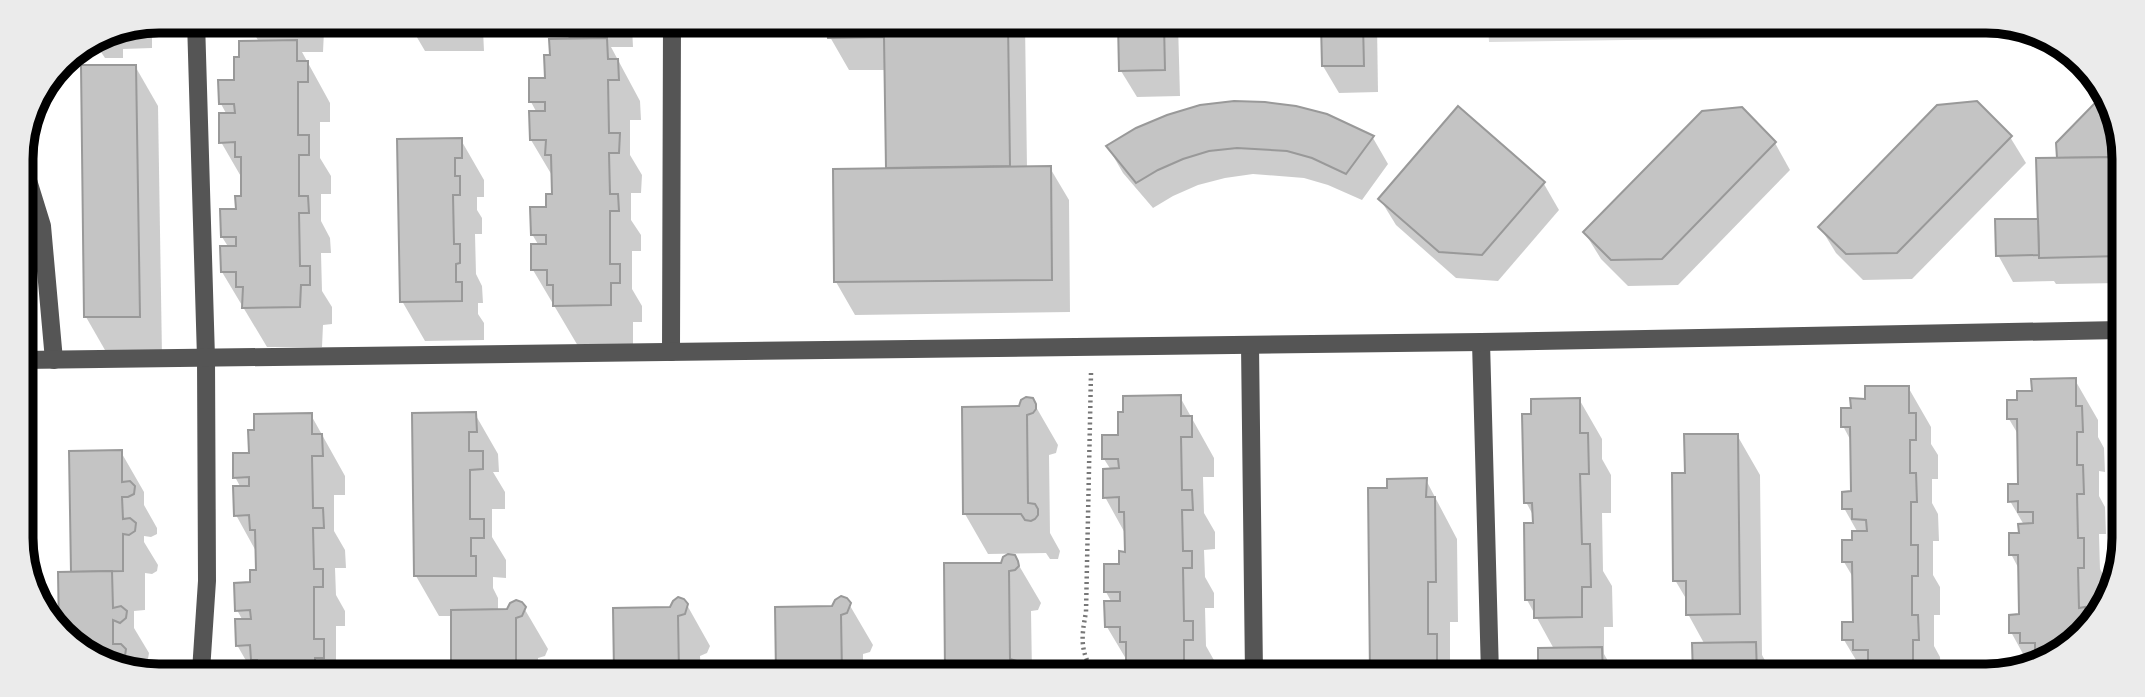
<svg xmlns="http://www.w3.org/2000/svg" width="2145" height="697" font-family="Overpass,sans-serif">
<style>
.green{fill:#dcdcdc}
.shadow{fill:#0003}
.building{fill:#c4c4c4;stroke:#999;stroke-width:2}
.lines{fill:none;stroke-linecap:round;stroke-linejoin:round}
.path{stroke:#777;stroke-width:4.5;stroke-dasharray:2 3.5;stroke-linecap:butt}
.minor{stroke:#555;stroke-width:18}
.rim{fill:none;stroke:#000;stroke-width:9}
</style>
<rect width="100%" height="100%" fill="#fff"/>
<path class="green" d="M1488 24 2022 26 2035 34 1489 42Z"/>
<g class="shadow">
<path d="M247 21H330V32L324 31 323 52H302L330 103V122H320V158L331 176V194H321V221L330 238 331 253H321L322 291 332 307V324L323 325 322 347H267L222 272 229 248 222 237 243 198V180L221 142 227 115 221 104 236 82 241 58 259 42Z"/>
<path d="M152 22V48L123 49V58H105L99 49H93L89 43 107 31Z"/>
<path d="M408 22H490V30H483L484 51H425Z"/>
<path d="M559 22H639V27H632L633 47H611L640 101 641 120H630V155L642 175 641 193H631V220L641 235V251H632V289L642 306V322H633V345L578 346 533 270 539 246 532 234 553 196V177L531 140 537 113 531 102 546 79 552 56 570 40Z"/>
<path d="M828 23H1025L1027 168H1050L1069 200 1070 312 855 315 836 282 834 171 888 170 887 70H849L830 37Z"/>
<path d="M1120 23 1178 24 1180 96 1137 97 1121 71Z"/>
<path d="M1323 24H1377L1378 92 1339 93 1323 66Z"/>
<path d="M135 66 158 106 162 356 109 357 86 317Z"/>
<path d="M2095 106H2108L2121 133V283L2056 284 2054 281 2013 282 1998 255 2040 220 2059 160Z"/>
<path d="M1458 109 1544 184 1559 210 1498 281 1456 278 1396 225 1380 199Z"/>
<path d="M1326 115 1373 138 1388 164 1362 200 1328 185 1304 178 1253 174 1225 178 1198 185 1173 196 1153 208 1123 173 1108 147Z"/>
<path d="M2010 137 2026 163 1912 279 1863 280 1836 253 1820 227Z"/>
<path d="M461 140 484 180V197H477V210L482 218V234H475L476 274 482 286 483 303H478V314L484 323V340L425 341 402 301Z"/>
<path d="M1775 143 1790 170 1678 285 1628 286 1601 259 1585 233Z"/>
<path d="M2075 380 2098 420V437L2104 448 2105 472 2099 471V496L2105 507 2106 534H2099L2100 569 2106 579V593L2070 647 2028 663 2011 632 2021 616 2020 571 2011 554 2024 525 2010 501 2020 486 2019 436 2009 419 2019 402 2033 393Z"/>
<path d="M1908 387 1931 427V444L1938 455V479H1932V503L1938 514 1939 541H1933V575L1940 587V615H1934V646L1940 657 1941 676 1865 675 1844 640 1854 624V579L1844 562 1858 533 1844 508 1853 493 1852 443 1843 426 1852 409 1867 400Z"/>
<path d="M1180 397 1214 458V477H1203L1204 513 1215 532V549L1204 550 1205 577 1214 593V608H1205L1206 646 1215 662V674H1135L1107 627 1112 603 1106 592 1127 553 1126 535 1105 497 1111 470 1104 459 1120 437Z"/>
<path d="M1579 399 1602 439V459L1611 475V513H1602L1603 571 1612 586 1613 627H1604V654L1616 675H1540L1554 649 1527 600 1534 525V517L1526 502 1533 416Z"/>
<path d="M1032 400 1058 445 1056 453 1049 455 1050 533 1060 551 1058 559H1050L1046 553 988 554 965 514 1020 408Z"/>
<path d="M475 414 498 454 499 472H493L505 492V509H492V537L506 560V578L493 577V588L498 598V611L524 608 548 649 545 656 538 658V672H453L452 616H439L416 576Z"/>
<path d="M311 415 345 476V495H334V531L345 550 346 568H335L336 595 345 611V626H336V664L341 672 252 671 237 645 243 621 237 610 258 571 257 553 236 515 241 488 235 477 251 455Z"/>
<path d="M1737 435 1760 475 1762 655 1773 675H1694L1705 645 1688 614V602L1675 580 1687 475Z"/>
<path d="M121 452 144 492V505L157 528V534L151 537 144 536V542L158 565 157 571 152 574 145 573V610L134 611V628L149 653 148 659 143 662 135 659 136 671H123L61 633 60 574H72Z"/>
<path d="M1426 480 1457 539 1458 622H1450V661L1458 674H1372L1369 490 1389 489Z"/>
<path d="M1014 557 1041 603 1038 610 1031 611 1032 673H948L947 671 1002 565Z"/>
<path d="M849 604 873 645 870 652 863 654V673H778L834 607Z"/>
<path d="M687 605 710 646 707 653 700 656 701 673 616 672 615 609 672 608Z"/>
</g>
<g class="building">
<path d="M826 23H1008L1010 166 886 168 884 37 828 38Z"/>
<path d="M1118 23 1164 24 1165 70 1119 71Z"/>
<path d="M1321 24H1363L1364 66H1322Z"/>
<path d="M607 38 608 59H618L619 80H608L609 133H620L619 153H609L610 194H618L619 211H610V264H620V283H611V305L553 306V285H547V270H531V244H546V235H531L530 207H546V194H552L551 155H545L546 140H530L529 111H545V102H529V78H545L544 55H550L549 39Z"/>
<path d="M297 40V61H308V82H298V135H309V155H299V196H308L309 213H299L300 266H310V285H301L300 307 242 308 243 287H236V272H221L220 246H236V237H221L220 209H236L235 196H241V157H235V142L219 143V113H235L234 104H219L218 80H234V57H239V41Z"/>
<path d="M81 65H136L140 317H84Z"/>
<path d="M1234 101 1265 102 1296 106 1327 114 1374 136 1346 174 1312 158 1287 151 1237 148 1209 151 1183 159 1158 170 1136 183 1106 146 1136 128 1167 115 1200 105Z"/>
<path d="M1977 101 2012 136 1897 253 1846 254 1818 227 1937 105Z"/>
<path d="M2094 104H2107L2121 133V157L2057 158 2056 143Z"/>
<path d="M1458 106 1545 182 1482 255 1439 252 1378 199Z"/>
<path d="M1742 107 1776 142 1662 259 1611 260 1583 232 1702 111Z"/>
<path d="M462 138V158H455V176H460V195H453L454 244H460V263L456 264V282H462V301L400 302 397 139Z"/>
<path d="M2121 157V256L2039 258 2036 158Z"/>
<path d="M1051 166 1052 280 834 282 833 169Z"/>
<path d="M1995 219H2038L2039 255 1996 256Z"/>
<path d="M2076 378V406H2082L2083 432H2077V465H2083L2084 494H2077L2078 538H2084V568H2078L2079 608 2085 607V624L2070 647 2049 655H2035V643H2020V633H2009V615L2019 614 2018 555H2009V533H2019L2018 524 2033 523V512H2018V501L2008 502V484H2018L2017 419H2007V400H2017V391H2032L2031 379Z"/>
<path d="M1865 386H1909V413H1916V440H1910V473H1916L1917 502H1911V545H1918V576H1912V615H1918L1919 640H1913V662L1868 663V650H1853V640H1842V622H1853L1852 562H1842V540H1852V531H1867L1866 520 1852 519V509H1842V492L1851 491 1850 427H1841V408H1851L1850 398 1865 399Z"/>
<path d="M1181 395V416H1192V437H1181L1182 490H1192L1193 510H1182L1183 551H1192V568H1183L1184 621H1193V640H1184V662L1126 663V642H1120V627H1105L1104 601H1120V592H1104V564H1119V551L1125 552 1124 512H1119V497L1103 498V469L1119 468 1118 459H1102V435H1118V412H1123V396Z"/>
<path d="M1026 397 1033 398 1036 404V409L1033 413 1027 415 1028 503 1035 504 1038 509V515L1035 519 1031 521 1025 520 1021 514H963L962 407 1019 406 1021 400Z"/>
<path d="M1580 398V433H1588L1589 474H1580L1582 544H1590L1591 587H1582V617L1534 618V600H1525L1524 523H1533L1532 503H1524L1522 414H1531V399Z"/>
<path d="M476 412 477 432H469V451H483V469L470 470V519H484V538H471V556H476V576H414L412 413Z"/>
<path d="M312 413V434H322L323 456H312L313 508H323L324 528H313L314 569H323V587H314V639H324V658H315V672H257V660H251L250 645 236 646 235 619H251L250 610 235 611 234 583 250 582V570H256L255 530H250L249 515 234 516 233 486H249V477L233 478V453H249L248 430H254V414Z"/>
<path d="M1684 434H1738L1740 614 1686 615V581H1673L1672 473H1685Z"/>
<path d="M122 450V482L130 481 135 486 134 494 128 497H122L123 519 130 518 136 523 135 531 129 535 123 534V571L71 572 69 451Z"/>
<path d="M1427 478 1426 497H1435L1436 582H1428V634H1437V674H1370L1368 488H1387V479Z"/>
<path d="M1008 554 1015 555 1018 561 1019 566 1015 570 1009 571 1010 659 1017 661 1020 667V672L1019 673H1004L1003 671 945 672 944 563H1001L1003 557Z"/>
<path d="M112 571 113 608 121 606 127 611 126 618 120 623 113 620V644H121L126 649 125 656 119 660 114 659V665L59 631 58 572Z"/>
<path d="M841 596 847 598 851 603 847 613 841 615 842 673H776L775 607 832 606 835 600Z"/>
<path d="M678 597 684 599 688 604 685 614 678 616 679 673 614 672 613 608 670 607 673 601Z"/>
<path d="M516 600 522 602 526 607 522 616 516 618V672H451V610L507 609 510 603Z"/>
<path d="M1756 642 1757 675H1693L1692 643Z"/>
<path d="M1602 647 1603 675H1538V648Z"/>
</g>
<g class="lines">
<path class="path" d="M1091 373 1086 612C1081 639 1080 650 1094 674"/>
<g class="minor">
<path d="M196 21 206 358 207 581 201 671"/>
<path d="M21 158 42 226 54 360"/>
<path d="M1481 342 1490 674"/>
<path d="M1250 345 1254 674"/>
<path d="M671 352 672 22"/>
<path d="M22 360 1481 342 2120 330"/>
</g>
</g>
<path d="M0 0H2145V697H0ZM159 33H1986A126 126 0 0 1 2112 159V538A126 126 0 0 1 1986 664H159A126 126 0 0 1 33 538V159A126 126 0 0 1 159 33Z" fill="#ebebeb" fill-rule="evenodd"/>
<path class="rim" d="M159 33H1986A126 126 0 0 1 2112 159V538A126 126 0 0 1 1986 664H159A126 126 0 0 1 33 538V159A126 126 0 0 1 159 33Z"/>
</svg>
